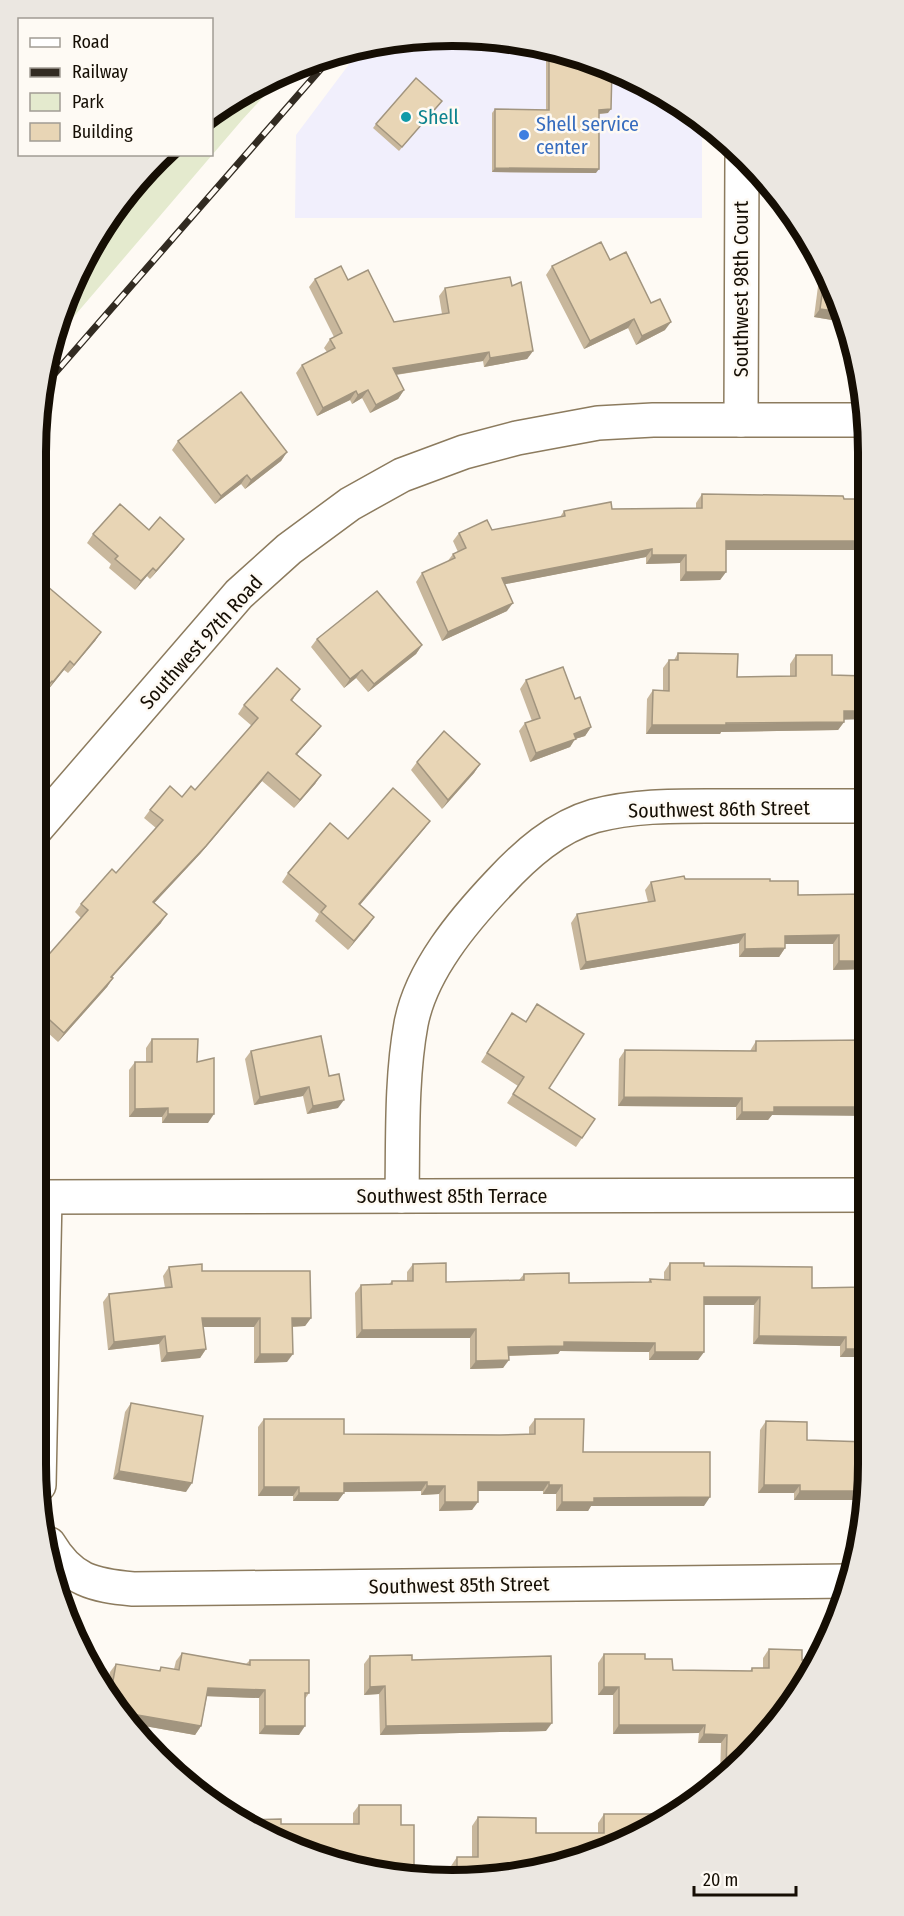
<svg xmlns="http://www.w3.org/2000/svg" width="904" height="1916" font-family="'Fira Sans Condensed',sans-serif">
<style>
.commercial{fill:#f1effc}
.green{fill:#e4eace}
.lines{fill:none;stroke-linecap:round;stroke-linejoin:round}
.minor-casing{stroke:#8c7b5e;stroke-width:36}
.minor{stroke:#fff;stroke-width:33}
.rail-casing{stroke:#322b22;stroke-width:7}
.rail{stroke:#fefaf4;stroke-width:4.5;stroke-dasharray:14;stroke-linecap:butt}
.wall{fill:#c8b79c}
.shaded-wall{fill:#a2957f}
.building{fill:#e8d5b5;stroke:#a2957f;stroke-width:1.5}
.culture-dot{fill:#0f9aa8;stroke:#fefaf4;stroke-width:2}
.shop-dot{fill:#3f7fe0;stroke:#fefaf4;stroke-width:2}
.labels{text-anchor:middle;stroke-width:5;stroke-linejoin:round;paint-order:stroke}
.culture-label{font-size:20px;fill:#0d838f;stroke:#fefaf4;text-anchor:start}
.shop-label{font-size:20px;fill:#366cbe;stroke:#fefaf4;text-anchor:start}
.street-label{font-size:20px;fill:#150e04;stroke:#fefaf4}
.rim{fill:none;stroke:#150e04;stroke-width:8}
</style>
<rect width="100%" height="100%" fill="#fefaf4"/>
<g class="commercial">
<path d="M452 36 533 44 611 68 702 120V218H295L296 135 362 47 371 44Z"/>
<path d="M783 200 797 224H783Z"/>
</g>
<path class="green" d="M287 71 242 120 53 341 68 293 106 221 158 158 162 155 212 154V114L221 106Z"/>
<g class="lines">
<g class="minor-casing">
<g id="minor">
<path d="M741 420 742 159"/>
<path d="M36 829 239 594 289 549 350 504 402 475 464 452 517 438 598 423 653 420H864"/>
<path d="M402 1196C403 1141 401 1078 411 1024 421 971 463 921 499 883 525 855 556 827 594 816 635 805 678 806 720 806 769 806 817 806 866 806"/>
<path d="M36 1197 867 1195"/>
<path d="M39 1485 45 1197"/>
<path d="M49 1544C71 1581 93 1585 133 1589L849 1581"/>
</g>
</g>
<use href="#minor" class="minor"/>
<g class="rail-casing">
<path id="rail" d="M42 388 333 55"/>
</g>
<use href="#rail" class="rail"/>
</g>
<g class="wall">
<path d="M546 48 612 68 608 113 599 114 596 173 492 172V113L495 109 546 110Z"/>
<path d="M442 101 399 151 373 128 376 124Z"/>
<path d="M610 260 665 330 636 345 628 328 584 349 546 275 552 266Z"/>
<path d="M822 269 836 292 844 322 814 317 820 271Z"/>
<path d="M315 279 348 280 394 322 442 314 439 296 445 288 512 286 533 351 527 359 484 367 483 361 396 375 404 390 398 399 370 413 362 398 352 404 350 400 317 416 296 373 302 365 327 352 324 348 330 339 334 337 309 287Z"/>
<path d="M178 441 287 452 281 461 245 489 241 484 215 504 172 450Z"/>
<path d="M702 494 844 499 865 550H726V572L720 580 680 581V563L646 564V557L505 584 507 611 442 641 416 582 422 573 447 562 453 554 458 552 453 541 459 533 492 530 560 517 564 511 612 509 696 508V503Z"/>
<path d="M149 530 178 547 150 579 147 576 135 590 109 568 111 564 87 543 93 534Z"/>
<path d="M36 598 101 632 95 641 68 673 64 670 47 691 46 690Z"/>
<path d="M317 639 422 645 416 654 368 692 356 678 344 688 311 647Z"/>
<path d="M678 653 737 677 790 676V664L796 655 832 675 844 722 838 730 721 732 720 734H646L647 699 653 690H663V668L669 660H674Z"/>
<path d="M526 680 575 699 591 727 585 736 575 739 570 747 530 762 519 731 525 723 532 721 520 689Z"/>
<path d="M294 698 292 701 315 734 297 754 321 775 315 784 294 808 262 781 200 854 154 903 161 923 112 977 113 978 107 987 58 1042 36 1022V969L81 918 75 912 81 904 116 873 156 828 144 818 150 810 182 797 195 790 252 726 238 714 244 705Z"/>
<path d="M417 762 480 764 474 773 442 809 411 770Z"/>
<path d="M430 821 424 829 360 905 374 917 348 950 315 921 319 914 282 882 288 873 348 839Z"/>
<path d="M685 879 770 881 798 895 866 894V969L833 970V944H785V948L779 957H739V943L580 970 571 923 577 914 648 902 645 890 651 882Z"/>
<path d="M512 1013 549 1088 595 1119 576 1147 507 1103 518 1086 481 1062Z"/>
<path d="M152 1039 197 1062 208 1123H162V1117H129V1070L135 1062H146V1048Z"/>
<path d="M756 1041 772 1115 768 1120H736V1107L618 1106 619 1059 625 1050 750 1051Z"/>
<path d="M251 1051 329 1076 338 1108 307 1114 303 1096 254 1105 245 1059Z"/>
<path d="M670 1263 704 1266 812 1288 859 1287V1280L865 1272H867L868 1357H840V1346L753 1344 754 1305H704V1352L698 1360H649V1352L560 1351 558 1354 509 1356 503 1368 470 1369V1338H356L355 1293 361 1285 389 1284 392 1281H407V1272L413 1264 446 1282 519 1280 524 1274 569 1283 648 1282 650 1279 664 1280V1272Z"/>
<path d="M169 1267 202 1271 311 1318 305 1326 292 1327 287 1362 254 1363V1327H203L206 1349 200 1358 161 1362 159 1344 108 1350 103 1302 109 1294 165 1288 163 1276Z"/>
<path d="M131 1403 186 1492 113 1479 125 1412Z"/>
<path d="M264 1419 344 1434 500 1435H529V1427L535 1419 583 1452 704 1506H591L588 1511H556V1494H543V1491H478L472 1510 439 1511V1494L421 1495V1491L344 1492 338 1501H293V1496H258V1427Z"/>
<path d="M766 1421 807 1440 861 1500H794V1493H758L760 1430Z"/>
<path d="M769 1649 802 1650 765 1739 720 1775 721 1743H698L699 1733 613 1734V1695H598V1663L604 1654 645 1659 673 1670 750 1671 752 1668H763V1658Z"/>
<path d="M182 1653 246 1664 250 1660 309 1693 305 1699 299 1735 259 1734V1698L207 1696 201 1726 195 1735 128 1723 106 1692 110 1672 116 1664 159 1671 161 1667 174 1669 176 1661Z"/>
<path d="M370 1656 412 1660 546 1731 380 1735 379 1694 364 1695V1664Z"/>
<path d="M359 1805 401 1825 244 1824 239 1820H240L281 1824H353V1813Z"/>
<path d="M604 1814 655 1827 507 1876 451 1875V1866L457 1857H472V1826L478 1817 536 1833H598V1823Z"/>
</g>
<g class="shaded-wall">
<path d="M611 109 608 113 596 114 599 110Z"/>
<path d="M495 168 599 169 596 173 492 172Z"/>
<path d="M820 309 841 312 844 322 814 317Z"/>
<path d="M634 319 628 328 584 349 590 341Z"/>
<path d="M671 322 665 330 636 345 642 336Z"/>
<path d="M533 351 527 359 484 367 490 358Z"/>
<path d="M489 352 483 361 387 376 393 368Z"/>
<path d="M368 390 362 398 352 404 358 395Z"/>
<path d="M404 390 398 399 370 413 376 405Z"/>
<path d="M356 391 350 400 317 416 323 408Z"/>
<path d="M287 452 281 461 245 489 251 480Z"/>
<path d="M247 475 241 484 215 504 221 496Z"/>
<path d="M184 539 178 547 150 579 156 571Z"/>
<path d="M726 541H865V550H720Z"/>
<path d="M652 549 646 557 496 586 502 578Z"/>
<path d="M652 555H686L680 563 646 564Z"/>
<path d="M153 568 147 576 135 590 141 581Z"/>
<path d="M686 572H726L720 580 680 581Z"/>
<path d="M513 603 507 611 442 641 448 632Z"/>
<path d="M101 632 95 641 68 673 74 665Z"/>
<path d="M422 645 416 654 368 692 374 684Z"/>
<path d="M70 661 64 670 47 691 53 682Z"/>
<path d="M362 670 356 678 344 688 350 679Z"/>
<path d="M844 711H865V719L838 720Z"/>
<path d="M844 722 838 730 721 732 720 734H646L652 725Z"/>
<path d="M321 726 315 734 290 762 296 754Z"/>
<path d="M591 727 585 736 575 739 570 747 530 762 536 753 574 734Z"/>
<path d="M480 764 474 773 442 809 448 800Z"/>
<path d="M268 772 262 781 200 854 147 911 153 902Z"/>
<path d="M321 775 315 784 294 808 300 800Z"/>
<path d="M430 821 424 829 353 913 359 904Z"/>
<path d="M167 914 161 923 105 985 111 977Z"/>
<path d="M374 917 368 926 348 950 354 941Z"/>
<path d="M745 934 739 943 580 970 586 962Z"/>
<path d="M839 935 833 944H779L785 936Z"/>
<path d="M785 948 779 957H739L745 949Z"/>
<path d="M839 961H866V969L833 970Z"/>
<path d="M113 978 107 987 58 1042 64 1033Z"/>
<path d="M309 1087 303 1096 254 1105 260 1097Z"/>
<path d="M624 1097 742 1098 736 1107 618 1106Z"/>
<path d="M344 1100 338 1108 307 1114 313 1106Z"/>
<path d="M774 1107H867V1116L772 1115 768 1120H736L742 1112Z"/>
<path d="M168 1108 162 1117H129L135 1109Z"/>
<path d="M168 1114H214L208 1123H162Z"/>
<path d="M704 1297H760L754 1305H698Z"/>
<path d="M202 1318H260L254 1327H196Z"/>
<path d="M292 1318H311L305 1326 286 1327Z"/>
<path d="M476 1329 470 1338H356L362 1330Z"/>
<path d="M165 1336 159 1344 108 1350 114 1342Z"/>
<path d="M759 1336 846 1337 840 1346 753 1344Z"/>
<path d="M564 1342 655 1343 649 1352 560 1351 558 1354 502 1356 508 1347Z"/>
<path d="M206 1349 200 1358 161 1362 167 1353Z"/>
<path d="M846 1349H868V1357H840Z"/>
<path d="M655 1352H704L698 1360H649Z"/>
<path d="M260 1354H293L287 1362 254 1363Z"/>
<path d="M509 1360 503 1368 470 1369 476 1361Z"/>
<path d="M119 1471 192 1483 186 1492 113 1479Z"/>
<path d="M427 1482 421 1491 338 1492 344 1483Z"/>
<path d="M478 1482H549L543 1491H472Z"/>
<path d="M549 1485H562L556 1494H543Z"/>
<path d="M764 1485H800L794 1493H758Z"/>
<path d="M427 1486H445L439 1494 421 1495Z"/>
<path d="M264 1487H299L293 1496H258Z"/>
<path d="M800 1491H865V1495L861 1500H794Z"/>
<path d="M299 1493H344L338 1501H293Z"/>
<path d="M710 1497 704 1506H591L588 1511H556L562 1502 594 1498Z"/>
<path d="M445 1502H478L472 1510 439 1511Z"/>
<path d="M385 1686 379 1694 364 1695 370 1687Z"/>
<path d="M604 1687H619L613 1695H598Z"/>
<path d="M208 1688 265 1690 259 1698 202 1696Z"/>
<path d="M120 1712 201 1726 195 1735 128 1723Z"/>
<path d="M552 1723 546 1731 380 1735 386 1726Z"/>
<path d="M619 1725H705L699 1733 613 1734Z"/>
<path d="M265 1726H305L299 1735 259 1734Z"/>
<path d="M704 1734 727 1735 721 1743H698Z"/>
</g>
<g class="building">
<path d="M549 49 612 68 611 109 599 110V169L495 168V109L549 110Z"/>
<path d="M416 78 442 101 402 147 376 124Z"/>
<path d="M601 242 610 260 626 252 651 303 660 299 671 322 642 336 634 319 590 341 552 266Z"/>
<path d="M341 266 348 280 368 270 394 322 449 313 445 288 510 277 512 286 521 282 533 351 490 358 489 352 393 368 404 390 376 405 368 390 358 395 356 391 323 408 302 365 335 348 330 339 342 333 315 279Z"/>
<path d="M825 273 836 292 841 312 820 309Z"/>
<path d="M241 392 287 452 251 480 247 475 221 496 178 441Z"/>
<path d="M702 494 843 496 844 499H865V541H726V572H686V555H652V549L502 578 513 603 448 632 422 573 455 558 453 554 466 548 459 533 487 520 492 530 565 516 564 511 611 502 612 509 702 508Z"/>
<path d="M120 504 149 530 160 517 184 539 156 571 153 568 141 581 115 559 118 556 93 534Z"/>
<path d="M47 586 101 632 74 665 70 661 53 682 52 681 36 699V598L37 599Z"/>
<path d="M377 591 422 645 374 684 362 670 350 679 317 639Z"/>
<path d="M678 653 738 654 737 677 796 676V655H832V675L865 676V711H844V722L726 723V725H652L653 690 669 691V660H678Z"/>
<path d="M563 667 575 699 580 697 591 727 574 734 576 739 536 753 525 723 540 718 526 680Z"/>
<path d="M277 668 300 689 291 700 321 726 296 754 321 775 300 800 268 772 206 846 153 902 167 914 111 977 113 978 64 1033 41 1012 36 1020V969L88 910 81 904 112 869 116 873 163 820 150 810 170 786 182 797 191 786 195 790 258 718 244 705Z"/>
<path d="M444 731 480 764 448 800 417 762Z"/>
<path d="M393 788 430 821 359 904 374 917 354 941 321 912 326 906 288 873 330 823 348 839Z"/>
<path d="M684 876 685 879H770V881H798V895L866 894V961H839V935L785 936V948L745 949V934L586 962 577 914 655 901 651 882Z"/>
<path d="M537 1004 584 1034 549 1088 595 1119 582 1138 513 1094 524 1077 487 1053 512 1013 526 1022Z"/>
<path d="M321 1036 329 1076 339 1074 344 1100 313 1106 309 1087 260 1097 251 1051Z"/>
<path d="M152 1039H198L197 1062 214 1058V1114H168V1108L135 1109V1062H152Z"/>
<path d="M867 1040V1107H774V1112H742V1098L624 1097 625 1050 756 1051V1041Z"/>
<path d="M446 1263V1282L524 1280V1274L569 1273V1283L651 1282 650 1279 670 1280V1263H704V1266L812 1267V1288L865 1287V1272H867L868 1349H846V1337L759 1336 760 1297H704V1352H655V1343L564 1342V1346L508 1347 509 1360 476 1361V1329L362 1330 361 1285 392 1284V1281H413V1264Z"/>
<path d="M202 1264V1271H310L311 1318H292L293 1354H260V1318H202L206 1349 167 1353 165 1336 114 1342 109 1294 172 1287 169 1267Z"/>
<path d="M131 1403 203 1416 192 1483 119 1471Z"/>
<path d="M264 1419H344V1434L500 1435 535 1434V1419H584L583 1452H710V1497L594 1498V1502H562V1485H549V1482H478V1502H445V1486H427V1482L344 1483V1493H299V1487H264Z"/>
<path d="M766 1421 807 1422V1440L867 1442V1472L865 1491H800V1485H764Z"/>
<path d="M769 1649 802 1650V1660H814L765 1739 726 1770 727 1735 704 1734 705 1725H619V1687H604V1654H645V1659H672L673 1670 752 1671V1668H769Z"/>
<path d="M182 1653 250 1665V1660H309V1693H305V1726H265V1690L208 1688 201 1726 120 1712 110 1697 116 1664 160 1671 161 1667 179 1670Z"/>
<path d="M412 1655V1660L551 1656 552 1723 386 1726 385 1686 370 1687V1656Z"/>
<path d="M359 1805H401V1825H414V1873L371 1872 244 1824 240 1821V1820L281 1819V1824H359Z"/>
<path d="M604 1814H655V1827L585 1858 507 1876 457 1875V1857H478V1817L536 1818V1833H604Z"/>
</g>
<circle class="culture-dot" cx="406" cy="117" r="6"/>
<circle class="shop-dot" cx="524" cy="135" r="6"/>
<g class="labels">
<g class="culture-label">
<text x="418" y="124">Shell</text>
</g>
<g class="shop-label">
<text x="536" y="131">Shell service<tspan x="536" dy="23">center</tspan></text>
</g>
<g class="street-label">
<text transform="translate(741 289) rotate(-90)" y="7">Southwest 98th Court</text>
<text transform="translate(201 642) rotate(-48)" y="7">Southwest 97th Road</text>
<text transform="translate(719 809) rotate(-1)" y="7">Southwest 86th Street</text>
<text x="452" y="1203">Southwest 85th Terrace</text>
<text transform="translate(459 1585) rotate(-1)" y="7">Southwest 85th Street</text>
</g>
</g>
<path d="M0 0H904V1916H0ZM452 46H452A406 406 0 0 1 858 452V1464A406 406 0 0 1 452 1870H452A406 406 0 0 1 46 1464V452A406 406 0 0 1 452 46Z" fill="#ebe7e1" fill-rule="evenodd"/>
<path class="rim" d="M452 46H452A406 406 0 0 1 858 452V1464A406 406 0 0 1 452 1870H452A406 406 0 0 1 46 1464V452A406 406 0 0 1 452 46Z"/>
<rect x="18" y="18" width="195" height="138" fill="#fefaf4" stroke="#a19c94" stroke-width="1.5"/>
<rect x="30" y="38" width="30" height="9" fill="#ffffff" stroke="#a19c94" stroke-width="1.5"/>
<text x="72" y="48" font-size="18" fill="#150e04">Road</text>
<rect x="30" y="68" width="30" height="9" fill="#322b22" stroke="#a19c94" stroke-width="1.5"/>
<text x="72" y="78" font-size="18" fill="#150e04">Railway</text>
<rect x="30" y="93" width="30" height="18" fill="#e4eace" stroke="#a19c94" stroke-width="1.5"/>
<text x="72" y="108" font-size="18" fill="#150e04">Park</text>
<rect x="30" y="123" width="30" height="18" fill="#e8d5b5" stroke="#a19c94" stroke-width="1.5"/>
<text x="72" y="138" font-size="18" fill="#150e04">Building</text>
<path d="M694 1886v9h102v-9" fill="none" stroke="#150e04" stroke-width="3"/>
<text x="703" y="1886" font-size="18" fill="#150e04" stroke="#fefaf4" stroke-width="4.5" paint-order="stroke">20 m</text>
</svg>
